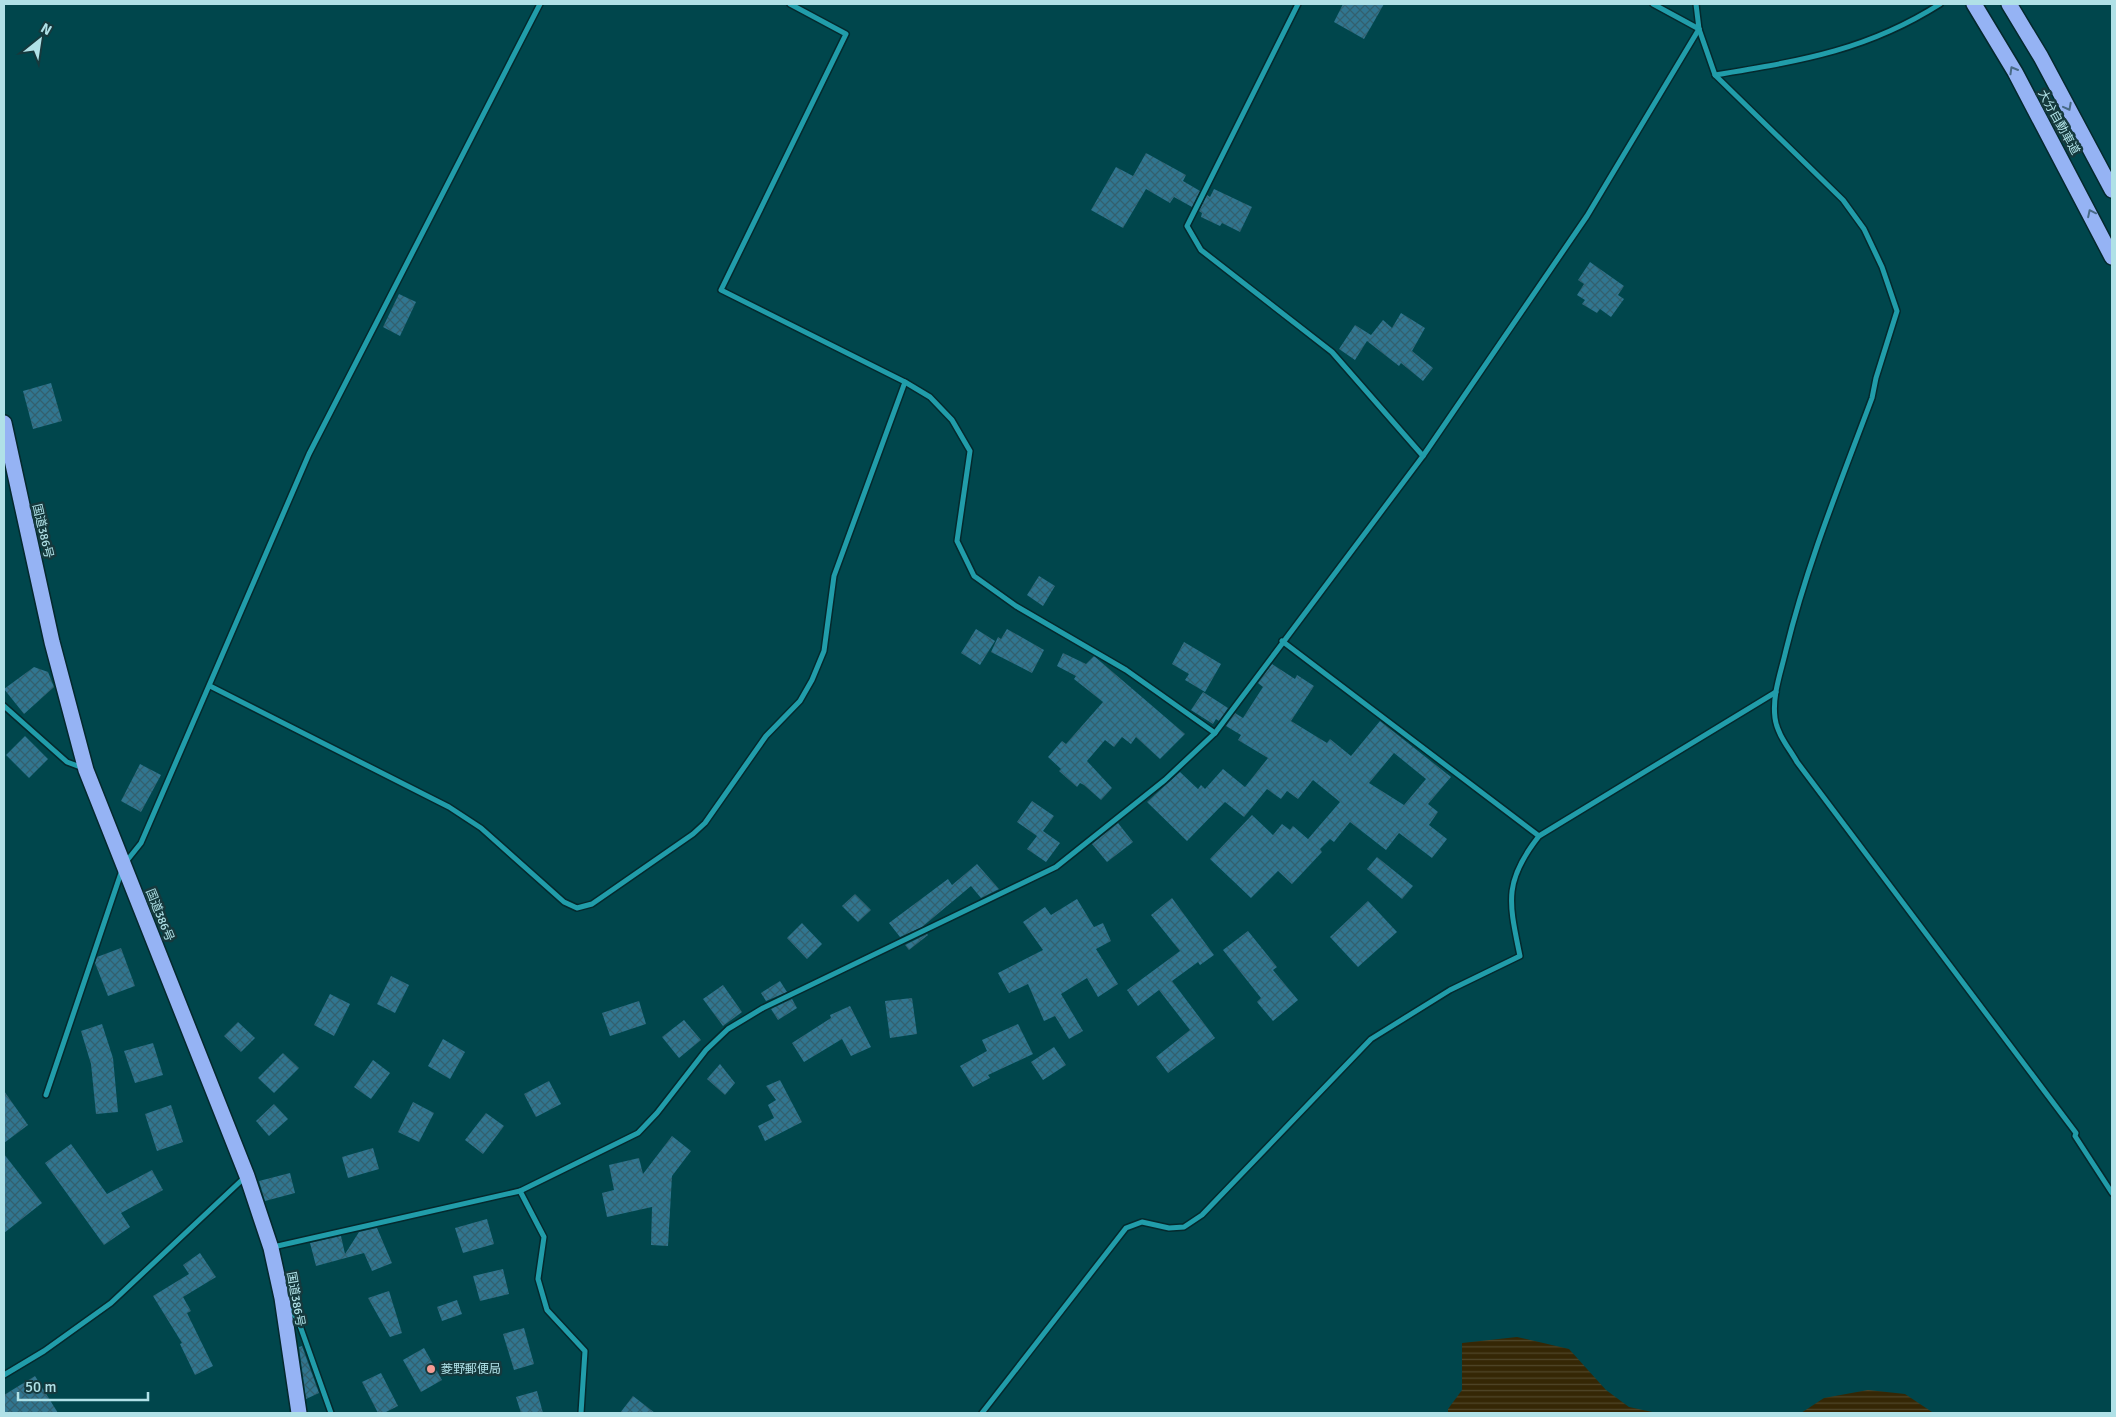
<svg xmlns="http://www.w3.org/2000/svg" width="2116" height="1417" font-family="Signika,'Noto Sans JP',sans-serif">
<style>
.water{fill:url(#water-rules)}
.building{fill:url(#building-cross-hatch);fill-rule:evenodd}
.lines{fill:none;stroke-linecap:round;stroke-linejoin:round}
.street-casing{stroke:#04292d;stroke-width:8}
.highway-casing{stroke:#04292d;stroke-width:18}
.street{stroke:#219daa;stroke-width:5}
.highway{stroke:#95b3f4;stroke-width:15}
.oneway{stroke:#486a86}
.poi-dot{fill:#f59c94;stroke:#15393d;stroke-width:2}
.labels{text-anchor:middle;stroke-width:5;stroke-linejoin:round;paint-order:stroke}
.street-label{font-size:12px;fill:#b0e1e7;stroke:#15393d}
.poi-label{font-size:12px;fill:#b0e1e7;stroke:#15393d;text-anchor:start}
</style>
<defs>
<pattern id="water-rules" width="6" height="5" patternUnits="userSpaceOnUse" patternTransform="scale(1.25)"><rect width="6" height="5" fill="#352705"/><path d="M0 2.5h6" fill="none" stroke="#504629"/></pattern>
<pattern id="building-cross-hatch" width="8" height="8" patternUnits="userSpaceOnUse" patternTransform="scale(1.25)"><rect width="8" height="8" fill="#317690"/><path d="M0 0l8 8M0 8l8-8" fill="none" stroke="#33606e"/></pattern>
</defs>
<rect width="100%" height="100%" fill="#00464c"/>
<g class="water">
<path d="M1517 1337 1569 1349 1606 1390 1629 1407 1657 1413H1448V1409L1462 1390V1343Z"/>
<path d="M1868 1390 1905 1394 1932 1412 1973 1413H1801L1824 1398Z"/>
</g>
<g class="building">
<path d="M1343 4H1384L1364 39 1334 22Z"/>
<path d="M1146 153 1186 175 1183 181 1200 191 1192 207 1174 197 1170 203 1146 189 1123 228 1091 210 1116 167 1133 176Z"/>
<path d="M1214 189 1252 207 1240 232 1222 223 1220 226 1201 217 1202 213 1199 211 1207 195 1210 197Z"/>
<path d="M1590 262 1624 286 1618 295 1624 299 1611 317 1600 309 1597 313 1582 304 1585 300 1577 295 1584 284 1578 280Z"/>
<path d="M399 294 416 302 400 336 383 327Z"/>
<path d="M1401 313 1425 328 1412 351 1433 368 1423 381 1401 363 1399 366 1367 341 1355 360 1339 349 1355 325 1371 335 1383 320 1392 328Z"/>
<path d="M51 383 62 421 33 429 23 391Z"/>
<path d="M1039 576 1055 586 1043 606 1027 595Z"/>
<path d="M976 629 995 641 980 665 961 653Z"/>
<path d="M1007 629 1044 650 1032 673 991 652 998 637 1001 639Z"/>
<path d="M1184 642 1221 664 1205 692 1185 680 1189 674 1172 664Z"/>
<path d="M1063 653 1086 664 1094 656 1185 734 1160 759 1136 737 1131 744 1122 737 1114 747 1105 740 1087 761 1112 788 1101 800 1084 785 1080 783 1077 787 1059 771 1061 769 1048 757 1062 741 1066 744 1103 702 1074 679 1076 676 1057 666Z"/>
<path d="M1272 664 1295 679 1297 675 1314 686 1291 721 1327 743 1330 739 1351 756 1380 721 1451 777 1428 804 1438 812 1429 825 1447 839 1432 858 1399 833 1386 850 1350 822 1334 842 1330 839 1320 849 1322 852 1292 884 1278 871 1251 898 1210 859 1252 815 1273 835 1282 824 1290 830 1293 826 1308 839 1340 802 1313 780 1298 799 1287 791 1281 799 1267 789 1244 817 1225 802 1187 841 1147 802 1180 772 1198 789 1201 785 1205 789 1223 769 1245 787 1268 758 1238 740 1241 735 1226 726 1235 713 1243 718 1263 687 1258 683ZM1394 753 1426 779 1404 805 1369 783Z"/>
<path d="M34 667 48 672 54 687 24 714 4 689Z"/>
<path d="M1203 692 1228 708 1219 721 1216 719 1213 724 1191 710Z"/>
<path d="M25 736 48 759 29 778 6 755Z"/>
<path d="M140 764 161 775 141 812 121 801Z"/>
<path d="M1032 801 1054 816 1043 831 1060 843 1046 862 1027 849 1037 836 1017 822Z"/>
<path d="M1118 823 1133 842 1107 862 1092 844Z"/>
<path d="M1377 857 1413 886 1402 899 1367 869Z"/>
<path d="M977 864 999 889 981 898 971 886 922 927 900 937 889 923 948 879 952 885Z"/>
<path d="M855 894 871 910 858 922 842 906Z"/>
<path d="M1172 898 1214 955 1200 965 1198 962 1172 981 1215 1038 1168 1073 1156 1057 1190 1030 1159 990 1138 1006 1127 990 1180 951 1151 915Z"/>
<path d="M1077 899 1094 927 1103 923 1111 941 1096 949 1118 984 1098 997 1087 978 1061 994 1083 1031 1069 1039 1055 1016 1044 1021 1028 984 1009 993 998 973 1043 950 1023 922 1045 907 1051 915Z"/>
<path d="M1368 901 1397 932 1358 967 1330 937Z"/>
<path d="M802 923 822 944 807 959 787 938Z"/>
<path d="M1248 931 1277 967 1273 970 1298 1000 1273 1021 1257 1002 1261 998 1223 950Z"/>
<path d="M927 934 928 935 909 950 905 945Z"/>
<path d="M121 948 135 986 108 996 95 963 97 957Z"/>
<path d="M391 976 409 985 395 1013 377 1004Z"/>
<path d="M780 981 787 992 766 1001 761 993Z"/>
<path d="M723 985 742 1012 723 1026 703 999Z"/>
<path d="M330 994 350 1004 334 1036 314 1025Z"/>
<path d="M912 998 917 1034 890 1038 885 1001Z"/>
<path d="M792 999 797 1008 778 1020 771 1009Z"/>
<path d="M639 1001 646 1024 610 1036 602 1013Z"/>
<path d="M850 1006 871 1047 851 1056 842 1039 804 1062 792 1043 831 1018 830 1015Z"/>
<path d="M684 1020 701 1040 679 1058 662 1037Z"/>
<path d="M238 1022 255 1038 241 1052 224 1036Z"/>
<path d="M102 1024 113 1058 118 1112 96 1114 91 1064 81 1031Z"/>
<path d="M1018 1024 1033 1054 988 1075 990 1078 973 1087 960 1066 987 1051 982 1040Z"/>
<path d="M443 1039 465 1052 450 1079 428 1066Z"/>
<path d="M153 1043 163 1075 135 1083 124 1051Z"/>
<path d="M1054 1047 1066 1065 1043 1080 1031 1062Z"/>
<path d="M283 1053 299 1068 274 1093 258 1078Z"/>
<path d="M373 1060 390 1073 371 1099 354 1087Z"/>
<path d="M720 1064 735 1083 725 1095 707 1079Z"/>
<path d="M780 1080 802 1122 765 1141 758 1126 774 1118 768 1105 776 1100 766 1086Z"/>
<path d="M549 1081 561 1104 536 1117 524 1094Z"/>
<path d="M4 1091 28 1125 4 1143Z"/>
<path d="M413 1102 434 1113 419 1142 398 1132Z"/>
<path d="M274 1104 288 1119 269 1136 256 1121Z"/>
<path d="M171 1105 183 1142 157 1151 145 1114Z"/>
<path d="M486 1113 504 1126 483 1154 465 1140Z"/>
<path d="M672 1136 691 1151 672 1176 668 1246 651 1245 652 1207 607 1217 602 1193 614 1190 609 1165 639 1158 643 1174Z"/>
<path d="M71 1144 107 1194 152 1170 163 1190 121 1213 130 1227 104 1245 45 1163Z"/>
<path d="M373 1148 379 1169 348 1178 342 1157Z"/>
<path d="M4 1154 42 1203 4 1233Z"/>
<path d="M290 1173 295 1193 265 1201 259 1181Z"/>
<path d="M487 1219 494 1244 463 1253 455 1228Z"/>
<path d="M377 1228 392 1263 372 1271 364 1253 316 1266 310 1243 341 1236 345 1254 359 1232Z"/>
<path d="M200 1253 216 1277 183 1297 191 1311 187 1313 213 1366 195 1375 180 1344 182 1343 153 1296 189 1274 183 1265Z"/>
<path d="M503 1269 509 1294 480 1301 473 1276Z"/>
<path d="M389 1291 402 1333 390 1337 368 1298Z"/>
<path d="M457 1300 462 1314 442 1321 437 1307Z"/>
<path d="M524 1328 534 1364 514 1370 503 1334Z"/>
<path d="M302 1346 319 1393 306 1399 299 1347Z"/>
<path d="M424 1348 442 1380 421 1392 403 1360Z"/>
<path d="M381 1373 398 1406 384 1413H378L362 1382Z"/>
<path d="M35 1376 58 1413H4V1395Z"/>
<path d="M537 1391 543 1413H521L516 1397Z"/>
<path d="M633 1396 655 1413H620Z"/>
</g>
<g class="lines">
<g class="street-casing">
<g id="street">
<path d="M790 4 846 34 721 290 905 382 930 397 952 420 970 451 957 541 974 576 1016 606 1126 670 1215 733"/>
<path d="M1298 4 1187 226 1201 250 1332 352 1423 456"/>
<path d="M1653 4 1699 29"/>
<path d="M1696 4 1699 29 1715 75 1843 200 1864 229 1882 267 1897 311 1876 378 1872 398C1841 481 1807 564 1786 650 1781 672 1772 695 1775 718 1777 734 1789 748 1797 762L2076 1133 2075 1136 2112 1193"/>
<path d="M1715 75C1799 61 1866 51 1940 4"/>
<path d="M1282 641 1539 836"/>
<path d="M210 686 449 807 481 828 564 902 577 908 592 904 693 834 705 823 766 736 800 701 812 680 824 651 834 576 905 382"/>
<path d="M4 706 67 762 83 768"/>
<path d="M125 863 141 843 309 454 540 4"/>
<path d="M46 1095 122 870"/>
<path d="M520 1191 544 1237 538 1279 547 1310 585 1351 581 1413"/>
<path d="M273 1247 520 1191 638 1133 657 1113 706 1050 728 1029 763 1008 1056 867 1165 780 1215 733 1423 456 1587 216 1699 29"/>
<path d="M288 1306 298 1320 331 1413"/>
<path d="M4 1375 44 1351 111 1303 244 1178"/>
<path d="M982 1413 1126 1228 1142 1222 1169 1228 1184 1227 1202 1215 1371 1039 1450 990 1520 956C1509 902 1503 882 1539 836L1776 692"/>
</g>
</g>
<g class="highway-casing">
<g id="highway">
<path d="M1974 4 2015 72 2112 257"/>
<path d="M2009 4 2041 57 2112 190"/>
<path d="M4 423 52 642 86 770 247 1176 271 1248 282 1298 299 1413"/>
</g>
</g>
<use href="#street" class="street"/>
<use href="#highway" class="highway"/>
</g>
<defs><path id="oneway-chevron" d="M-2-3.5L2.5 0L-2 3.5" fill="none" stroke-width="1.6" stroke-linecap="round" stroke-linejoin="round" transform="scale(1.25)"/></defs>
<g class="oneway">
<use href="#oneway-chevron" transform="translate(2013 70) rotate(-120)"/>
<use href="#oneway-chevron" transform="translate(2068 107) rotate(62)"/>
<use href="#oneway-chevron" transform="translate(2091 213) rotate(-116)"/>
</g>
<circle class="poi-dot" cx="431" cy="1369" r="5"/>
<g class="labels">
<g class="street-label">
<text transform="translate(2059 122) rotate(61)" y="4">大分自動車道</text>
<text transform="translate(43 531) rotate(77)" y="4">国道386号</text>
<text transform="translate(160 915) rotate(68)" y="4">国道386号</text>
<text transform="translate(296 1299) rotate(80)" y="4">国道386号</text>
</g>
<g class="poi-label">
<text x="441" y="1373">菱野郵便局</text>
</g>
</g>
<rect width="2116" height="1417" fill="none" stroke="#b0e1e7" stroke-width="10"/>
<g transform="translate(40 40) rotate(30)" stroke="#15393d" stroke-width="4" paint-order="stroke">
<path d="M0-4L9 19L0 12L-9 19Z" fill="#b0e1e7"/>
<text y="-8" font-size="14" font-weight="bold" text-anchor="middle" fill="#b0e1e7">N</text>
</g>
<path d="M18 1392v8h130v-8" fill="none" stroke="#b0e1e7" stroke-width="2.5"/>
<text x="25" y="1392" font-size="15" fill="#b0e1e7" stroke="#15393d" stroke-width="4" paint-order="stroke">50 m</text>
</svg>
